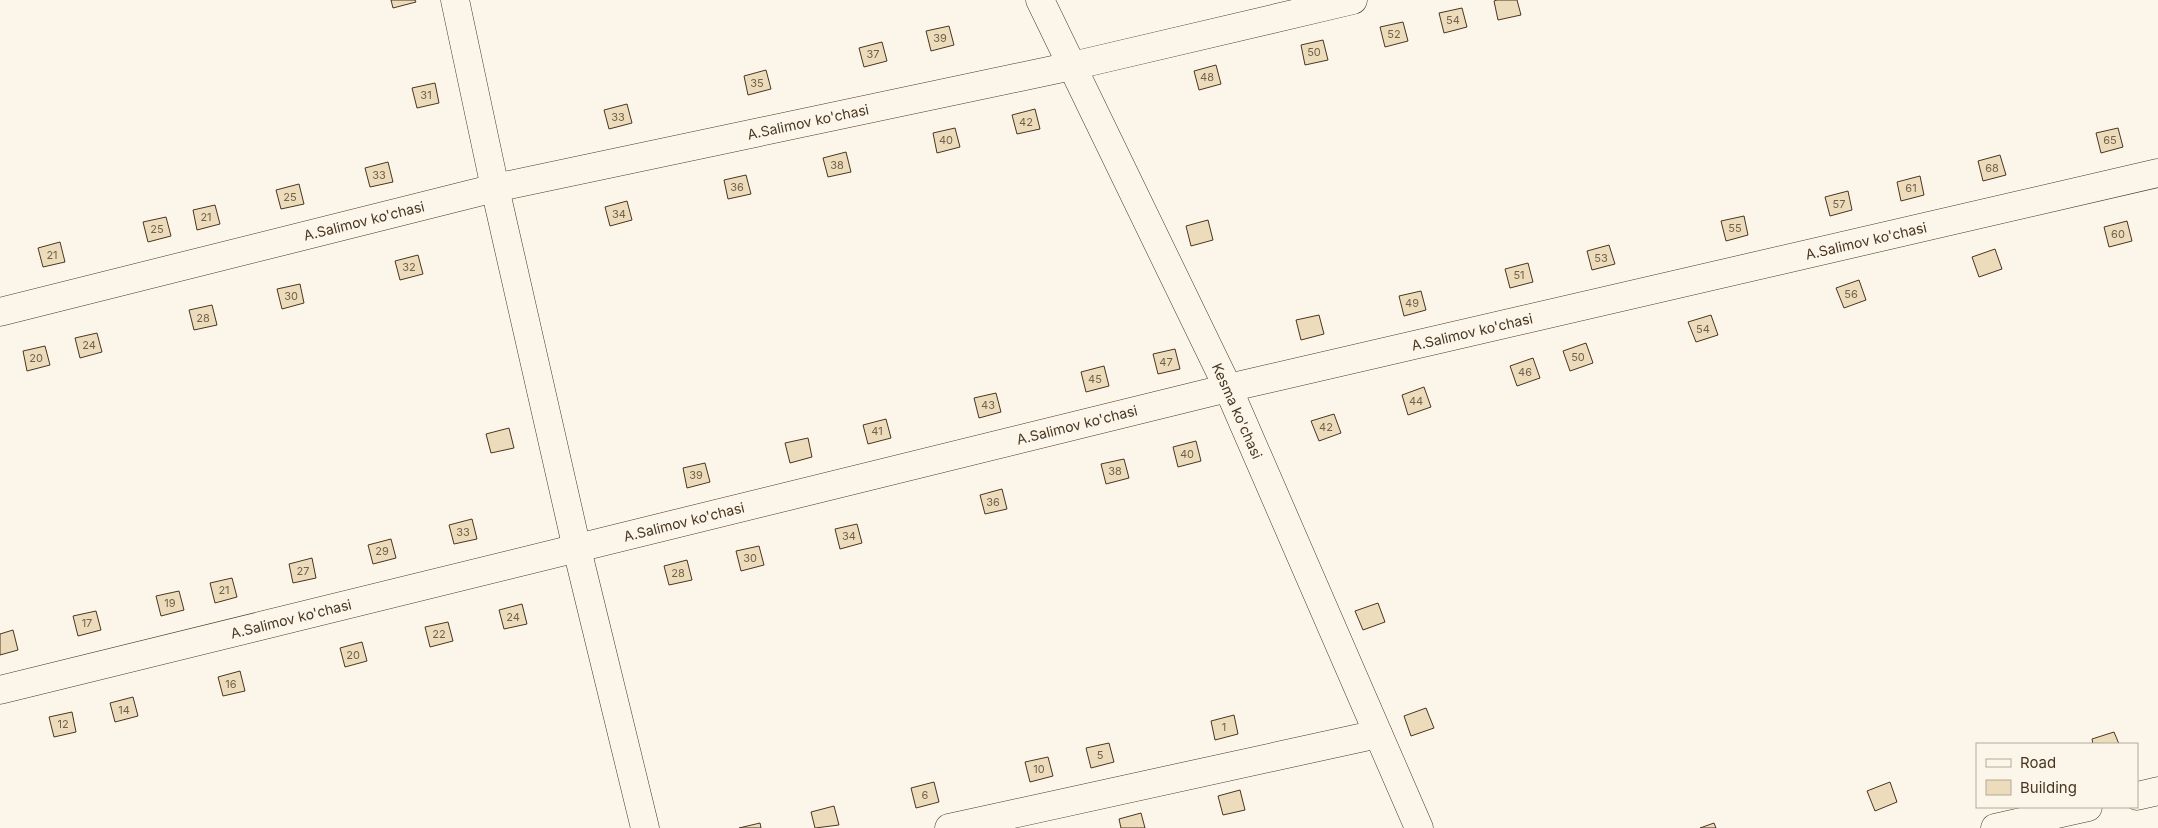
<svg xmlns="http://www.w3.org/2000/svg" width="2158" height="828" font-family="Inter,sans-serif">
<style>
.building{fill:#ecdcbc;stroke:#4a3520}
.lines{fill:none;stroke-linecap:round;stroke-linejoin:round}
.minor-casing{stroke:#4a3520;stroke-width:29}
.minor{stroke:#fbf6e9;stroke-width:28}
.labels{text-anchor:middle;stroke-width:4;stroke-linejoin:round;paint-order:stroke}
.number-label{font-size:11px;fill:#725f47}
.street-label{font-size:14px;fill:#4a3520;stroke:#fbf6e9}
</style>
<rect width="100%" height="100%" fill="#fbf6e9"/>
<g class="building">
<path d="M391 0H415L416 2 393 8Z"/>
<path d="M1497 0H1517L1521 15 1498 20 1494 1Z"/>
<path d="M1462 8 1467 27 1444 33 1439 13Z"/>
<path d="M1403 22 1408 41 1385 47 1380 27Z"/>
<path d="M949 26 954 45 931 51 926 31Z"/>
<path d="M1323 40 1328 60 1305 65 1301 45Z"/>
<path d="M882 42 887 61 864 67 859 48Z"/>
<path d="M1216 65 1221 84 1199 90 1194 71Z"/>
<path d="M766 70 771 89 748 95 744 76Z"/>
<path d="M435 83 439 103 417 108 412 88Z"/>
<path d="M627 104 632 123 609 129 604 110Z"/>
<path d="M1035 109 1040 129 1017 134 1012 115Z"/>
<path d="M955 128 960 147 937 153 933 133Z"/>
<path d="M2118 128 2123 147 2101 153 2096 133Z"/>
<path d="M846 152 851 172 828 177 823 158Z"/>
<path d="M2000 155 2006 175 1983 181 1978 161Z"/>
<path d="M388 162 393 182 370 187 365 168Z"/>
<path d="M746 175 751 194 728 199 724 180Z"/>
<path d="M1920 176 1924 195 1901 201 1897 182Z"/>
<path d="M299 184 304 204 281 209 276 190Z"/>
<path d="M1848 191 1852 210 1830 216 1825 197Z"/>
<path d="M627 201 632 220 610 226 605 207Z"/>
<path d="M215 205 220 224 197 230 193 210Z"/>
<path d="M1744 216 1748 235 1726 241 1721 221Z"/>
<path d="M166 217 171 236 148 242 143 222Z"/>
<path d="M1208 220 1213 240 1191 246 1186 226Z"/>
<path d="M2127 221 2132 241 2109 247 2104 227Z"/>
<path d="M60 242 65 262 43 267 38 248Z"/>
<path d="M1609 245 1615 264 1592 270 1587 251Z"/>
<path d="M1995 249 2002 269 1979 277 1972 257Z"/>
<path d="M418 255 423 274 400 280 395 261Z"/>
<path d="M1528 263 1533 282 1510 288 1505 269Z"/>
<path d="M1859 280 1866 300 1844 308 1836 288Z"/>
<path d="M300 284 304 303 282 309 277 289Z"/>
<path d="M1421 291 1426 310 1404 316 1399 296Z"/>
<path d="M212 305 217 325 194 330 189 310Z"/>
<path d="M1319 315 1324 334 1301 340 1296 320Z"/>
<path d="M1711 315 1718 335 1696 342 1688 322Z"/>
<path d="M97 333 102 352 80 358 75 338Z"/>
<path d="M1586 343 1593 363 1570 371 1563 351Z"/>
<path d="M45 346 50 365 27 371 23 351Z"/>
<path d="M1175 349 1180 369 1158 374 1153 354Z"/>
<path d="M1533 358 1540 378 1517 386 1510 366Z"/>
<path d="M1104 366 1109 386 1086 392 1081 372Z"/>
<path d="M1424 387 1431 407 1408 415 1402 395Z"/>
<path d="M996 393 1001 412 979 418 974 398Z"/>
<path d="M1334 414 1341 433 1319 441 1311 421Z"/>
<path d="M886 419 891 438 868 444 863 425Z"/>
<path d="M509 428 514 448 491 453 486 434Z"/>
<path d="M808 438 812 457 790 463 785 443Z"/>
<path d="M1196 441 1201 461 1178 467 1173 447Z"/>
<path d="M1124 459 1129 478 1106 484 1101 464Z"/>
<path d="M705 463 710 482 687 488 683 468Z"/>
<path d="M1002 489 1007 509 985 514 980 495Z"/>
<path d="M472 519 477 539 454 544 449 525Z"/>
<path d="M857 524 862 543 840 549 835 529Z"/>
<path d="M391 539 396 558 373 564 368 545Z"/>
<path d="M759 546 764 565 741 571 736 551Z"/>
<path d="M312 558 316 578 293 583 289 564Z"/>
<path d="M687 560 692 580 669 585 664 566Z"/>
<path d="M232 578 237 597 215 603 210 583Z"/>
<path d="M179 591 184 610 161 616 156 596Z"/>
<path d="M1378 603 1385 622 1363 630 1355 611Z"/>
<path d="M522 604 527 624 504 629 499 610Z"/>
<path d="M96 611 101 630 78 636 73 616Z"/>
<path d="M448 622 453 641 430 647 425 627Z"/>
<path d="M13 630 18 650 0 655V634Z"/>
<path d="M362 642 367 661 345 667 340 648Z"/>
<path d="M240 671 245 691 223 696 218 677Z"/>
<path d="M133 697 138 716 115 722 110 703Z"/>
<path d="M1426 708 1434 728 1411 736 1404 716Z"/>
<path d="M72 712 76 732 54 737 49 717Z"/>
<path d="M1234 715 1238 734 1215 740 1211 721Z"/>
<path d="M2114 732 2119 744H2093L2092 739Z"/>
<path d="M1109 743 1114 762 1091 768 1086 748Z"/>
<path d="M1048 757 1053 776 1030 782 1025 762Z"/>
<path d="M934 782 939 802 916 808 911 788Z"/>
<path d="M1890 782 1897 802 1875 811 1867 791Z"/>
<path d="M1240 790 1245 810 1223 815 1218 796Z"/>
<path d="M834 806 839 825 815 828 811 812Z"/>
<path d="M1141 813 1145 828H1121L1119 819Z"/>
<path d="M760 823 761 828H739Z"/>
<path d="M1714 823 1716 828H1700Z"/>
</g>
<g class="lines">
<g class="minor-casing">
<g id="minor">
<path d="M455 0 495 188 1072 66 1353 0"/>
<path d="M1040 0 1228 388 1419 828"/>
<path d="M0 312 495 188 577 549 645 828"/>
<path d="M0 690 1228 388 2158 173"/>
<path d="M2137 796 2158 791"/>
<path d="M949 828 1378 734"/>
<path d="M1995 828 2088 807"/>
</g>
</g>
<use href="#minor" class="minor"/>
</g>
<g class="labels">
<g class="number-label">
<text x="1453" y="24">54</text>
<text x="1394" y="38">52</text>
<text x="940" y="42">39</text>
<text x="1314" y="56">50</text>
<text x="873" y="58">37</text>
<text x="1207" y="81">48</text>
<text x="757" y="87">35</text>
<text x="426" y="99">31</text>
<text x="618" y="121">33</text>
<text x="1026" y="126">42</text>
<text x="946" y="144">40</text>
<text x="2110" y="144">65</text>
<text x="837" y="169">38</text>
<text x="1992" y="172">68</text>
<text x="379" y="179">33</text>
<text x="737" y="191">36</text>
<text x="1911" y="192">61</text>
<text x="290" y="201">25</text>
<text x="1839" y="208">57</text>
<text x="619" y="218">34</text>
<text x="206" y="221">21</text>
<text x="1735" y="232">55</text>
<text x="157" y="233">25</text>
<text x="2118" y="238">60</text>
<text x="52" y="259">21</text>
<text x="1601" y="262">53</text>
<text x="409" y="271">32</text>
<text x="1519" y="279">51</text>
<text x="1851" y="298">56</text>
<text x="291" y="300">30</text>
<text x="1412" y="307">49</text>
<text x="203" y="322">28</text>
<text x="1703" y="333">54</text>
<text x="89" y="349">24</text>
<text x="1578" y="361">50</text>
<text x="36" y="362">20</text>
<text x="1166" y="366">47</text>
<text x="1525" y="376">46</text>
<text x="1095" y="383">45</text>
<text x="1416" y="405">44</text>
<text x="988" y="409">43</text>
<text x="1326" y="431">42</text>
<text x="877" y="435">41</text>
<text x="1187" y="458">40</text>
<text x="1115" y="475">38</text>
<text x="696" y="479">39</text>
<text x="993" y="506">36</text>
<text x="463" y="536">33</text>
<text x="849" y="540">34</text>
<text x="382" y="555">29</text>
<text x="750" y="562">30</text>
<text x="303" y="575">27</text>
<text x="678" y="577">28</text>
<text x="224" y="594">21</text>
<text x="170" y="607">19</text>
<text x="513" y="621">24</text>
<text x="87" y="627">17</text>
<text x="439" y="638">22</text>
<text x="353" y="659">20</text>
<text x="231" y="688">16</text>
<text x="124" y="714">14</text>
<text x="63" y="728">12</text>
<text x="1224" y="731">1</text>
<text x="1100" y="759">5</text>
<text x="1039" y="773">10</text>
<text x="925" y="799">6</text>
</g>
<g class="street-label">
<text transform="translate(808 122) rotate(-12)" y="5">A.Salimov ko'chasi</text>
<text transform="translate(364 221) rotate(-14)" y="5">A.Salimov ko'chasi</text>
<text transform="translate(1866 241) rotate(-13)" y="5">A.Salimov ko'chasi</text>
<text transform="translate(1472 332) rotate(-13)" y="5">A.Salimov ko'chasi</text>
<text transform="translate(1237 411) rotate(66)" y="5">Kesma ko'chasi</text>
<text transform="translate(1077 425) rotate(-14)" y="5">A.Salimov ko'chasi</text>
<text transform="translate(684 522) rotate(-14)" y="5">A.Salimov ko'chasi</text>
<text transform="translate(291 619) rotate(-14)" y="5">A.Salimov ko'chasi</text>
</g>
</g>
<rect x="1976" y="743" width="162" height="65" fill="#fbf6e9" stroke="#b4a999"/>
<rect x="1986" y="759" width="25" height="8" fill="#fbf6e9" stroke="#b4a999"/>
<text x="2020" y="768" font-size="15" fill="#4a3520">Road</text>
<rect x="1986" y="780" width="25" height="15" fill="#ecdcbc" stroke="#b4a999"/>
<text x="2020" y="793" font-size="15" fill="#4a3520">Building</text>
</svg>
